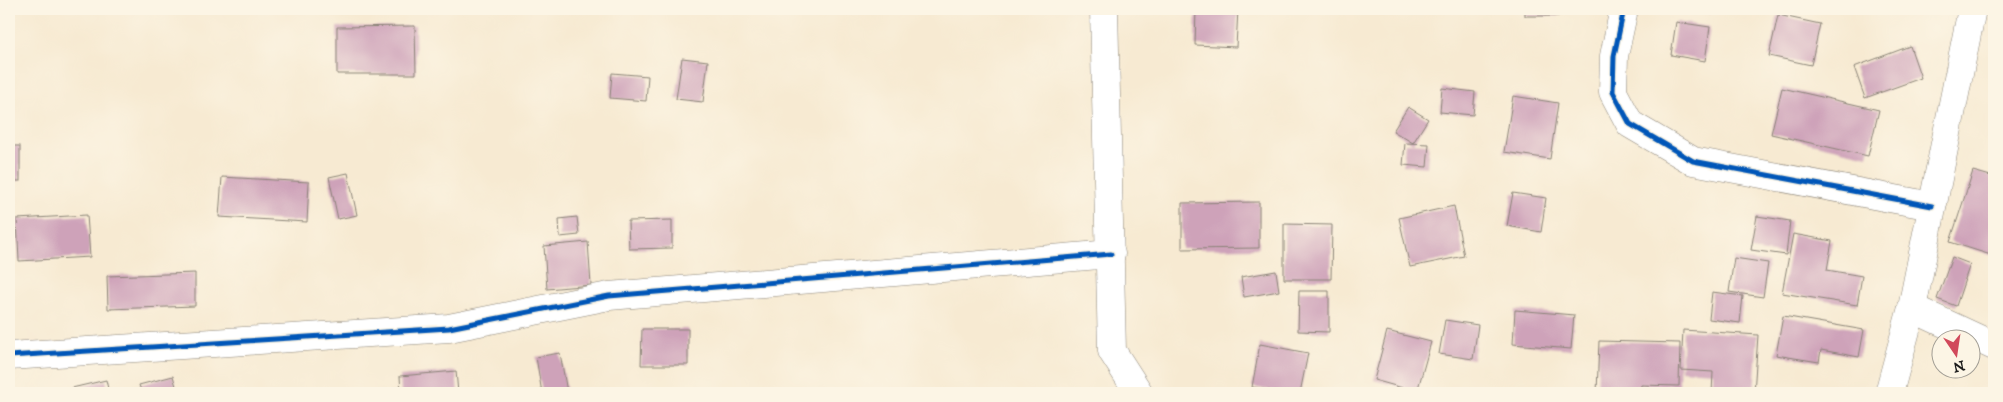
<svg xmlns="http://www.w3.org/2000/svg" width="2003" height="402" font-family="'IM FELL DW Pica',serif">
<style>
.building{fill:#cea2b9}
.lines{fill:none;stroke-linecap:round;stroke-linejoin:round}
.street-casing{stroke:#8a8377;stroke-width:29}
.street{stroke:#fff;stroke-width:28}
.cycleway-casing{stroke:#fcf5e5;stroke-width:8}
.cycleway{stroke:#0057b8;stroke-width:5}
</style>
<rect width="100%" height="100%" fill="#fcf5e5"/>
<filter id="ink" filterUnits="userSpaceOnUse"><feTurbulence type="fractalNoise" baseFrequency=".02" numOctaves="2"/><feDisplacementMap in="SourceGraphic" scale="10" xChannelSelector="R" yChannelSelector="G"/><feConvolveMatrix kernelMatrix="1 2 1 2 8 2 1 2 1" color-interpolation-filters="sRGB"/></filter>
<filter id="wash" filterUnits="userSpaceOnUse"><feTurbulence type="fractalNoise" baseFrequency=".0096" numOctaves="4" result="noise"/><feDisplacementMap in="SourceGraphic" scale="20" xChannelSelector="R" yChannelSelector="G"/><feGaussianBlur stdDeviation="1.12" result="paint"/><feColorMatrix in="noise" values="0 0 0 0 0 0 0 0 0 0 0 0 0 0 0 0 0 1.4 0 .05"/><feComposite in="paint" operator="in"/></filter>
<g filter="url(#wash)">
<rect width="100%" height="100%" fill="#f7ead2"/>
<g id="blocks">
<g class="building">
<path d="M1196 9H1238L1236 47 1195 45Z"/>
<rect x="1525" y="9" width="33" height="7"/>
<path d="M1690 9H1712L1711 14Z"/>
<path d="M1778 15 1820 24 1811 65 1769 56Z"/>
<path d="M1676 22 1710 27 1705 61 1671 55Z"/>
<path d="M415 26 416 74H337V27Z"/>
<path d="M1910 46 1921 78 1865 98 1854 67Z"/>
<path d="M682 58 708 61 703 102 676 99Z"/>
<path d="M612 73 648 76 646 101 610 98Z"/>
<path d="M1442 88 1475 92 1473 115 1440 112Z"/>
<path d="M1782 88 1879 110 1868 156 1771 134Z"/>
<path d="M1513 96 1558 103 1550 159 1504 152Z"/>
<path d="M1408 107 1428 119 1413 143 1393 131Z"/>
<path d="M1405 143 1429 144 1427 167 1403 165Z"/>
<rect x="9" y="146" width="11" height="35"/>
<path d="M1973 171 1994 177V256L1950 242Z"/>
<path d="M348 173 357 215 338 219 329 177Z"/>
<path d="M222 177 309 182 307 222 219 217Z"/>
<path d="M1513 193 1546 198 1541 232 1507 226Z"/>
<path d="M1259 202V248L1182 249V203Z"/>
<path d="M1454 206 1464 256 1410 267 1399 218Z"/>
<path d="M87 215 90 257 19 261 17 219Z"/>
<path d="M1757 216 1790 221 1786 255 1751 250Z"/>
<path d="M577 217 579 235 560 237 559 219Z"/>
<path d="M672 220V248L629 249 628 221Z"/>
<path d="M1284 224 1332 225 1331 279H1284Z"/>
<path d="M1793 234 1832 241 1827 270 1862 276 1857 305 1782 293Z"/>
<path d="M588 242 591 285 547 289 544 246Z"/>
<path d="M1952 257 1970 264 1956 306 1937 299Z"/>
<path d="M1734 258 1768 263 1763 297 1729 292Z"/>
<path d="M1276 271 1279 291 1244 297 1241 277Z"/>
<path d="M195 273V306L108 309 107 276Z"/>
<path d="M1299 291H1329V332L1298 331Z"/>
<path d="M1712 292 1743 296 1740 323 1709 319Z"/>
<path d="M1515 310 1574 315 1571 349 1513 344Z"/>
<path d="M1783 316 1864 330 1859 357 1821 350 1819 362 1776 355Z"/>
<path d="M1445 320 1478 325 1473 359 1439 354Z"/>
<path d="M642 329H688V365H641Z"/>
<path d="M1683 330 1758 335 1754 393H1712L1713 372 1681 370Z"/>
<path d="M1387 331 1431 342 1417 392 1374 380Z"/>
<path d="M1599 341 1680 343 1679 386 1641 385 1640 393H1597Z"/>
<path d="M1260 344 1308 353 1300 393H1284L1252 387Z"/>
<path d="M560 353 567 392 542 393 536 357Z"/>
<path d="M456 371 458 393H401L400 376Z"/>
<path d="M173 376 178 393H142L139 385Z"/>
<path d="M106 380 109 393H73L72 388Z"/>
</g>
</g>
</g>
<g filter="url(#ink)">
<use href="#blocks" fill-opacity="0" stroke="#8a8377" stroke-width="1"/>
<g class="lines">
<g class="street-casing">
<g id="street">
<path d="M1104 9 1112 351 1139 393"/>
<path d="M1624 9 1614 56 1613 92 1630 124 1693 161 1932 206"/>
<path d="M1912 308 1994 346"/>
<path d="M9 356 449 328 609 296 1111 254"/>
<path d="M1889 393 1912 308 1972 9"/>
</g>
</g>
<use href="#street" class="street"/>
<g class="cycleway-casing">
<g id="cycleway">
<path d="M1624 9 1614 56 1613 92 1630 124 1693 161 1932 206"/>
<path d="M9 356 449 328 609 296 1111 254"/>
</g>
</g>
<use href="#cycleway" class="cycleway"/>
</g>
</g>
<rect width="2003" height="402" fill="none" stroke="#fcf5e5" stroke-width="30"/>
<g transform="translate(1956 354) rotate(167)"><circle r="24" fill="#fcf5e5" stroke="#a29e95"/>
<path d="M0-4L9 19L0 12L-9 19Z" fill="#d1495b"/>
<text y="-8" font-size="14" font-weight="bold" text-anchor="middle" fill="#1c1c1c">N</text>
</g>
</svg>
